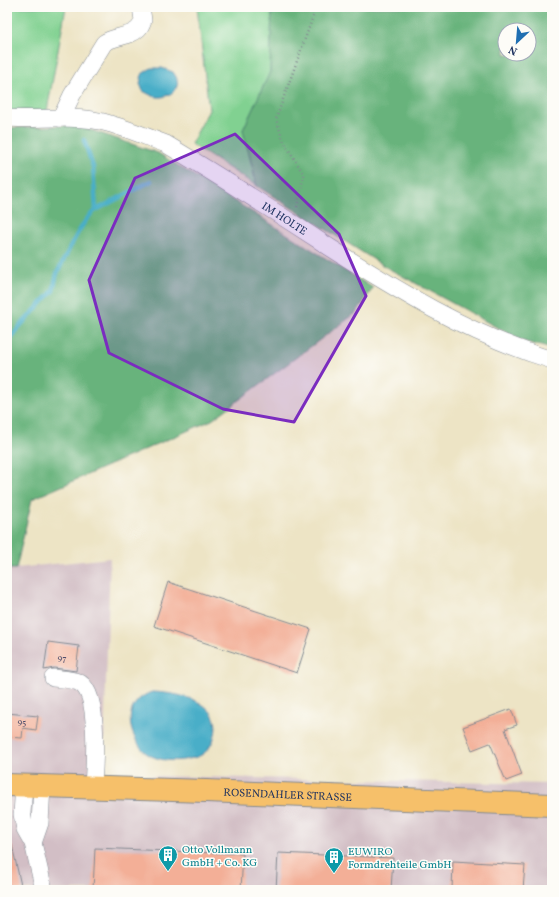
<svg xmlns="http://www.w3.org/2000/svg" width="559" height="897" font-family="Vollkorn,serif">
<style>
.industrial{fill:#d2bec5}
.green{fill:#81d191;stroke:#4e8078}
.forest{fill:#68b37b;stroke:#42716c;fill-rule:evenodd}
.water{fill:#48aec8;stroke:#326e93}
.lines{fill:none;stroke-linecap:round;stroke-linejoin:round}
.stream{stroke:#48aec8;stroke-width:4.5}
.building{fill:#f3af97}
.minor-casing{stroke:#848a92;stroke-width:18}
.major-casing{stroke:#848a92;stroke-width:24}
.path{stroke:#848a92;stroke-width:2.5;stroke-dasharray:1 3;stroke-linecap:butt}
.minor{stroke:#fff;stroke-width:17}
.major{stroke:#f6c06b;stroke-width:22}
.marked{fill:#7b2cbf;fill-opacity:0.2;stroke:#7b2cbf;stroke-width:3;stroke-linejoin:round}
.labels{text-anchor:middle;stroke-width:3;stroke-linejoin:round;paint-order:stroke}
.number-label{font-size:9px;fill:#514f6c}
.street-label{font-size:11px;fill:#1b2f5e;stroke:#fdfcf7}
.culture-label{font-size:11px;fill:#0d838f;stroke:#fdfcf7;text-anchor:start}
</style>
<rect width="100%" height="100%" fill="#fdfcf7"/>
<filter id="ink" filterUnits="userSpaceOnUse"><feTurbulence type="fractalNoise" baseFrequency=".025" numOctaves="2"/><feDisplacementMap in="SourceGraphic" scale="8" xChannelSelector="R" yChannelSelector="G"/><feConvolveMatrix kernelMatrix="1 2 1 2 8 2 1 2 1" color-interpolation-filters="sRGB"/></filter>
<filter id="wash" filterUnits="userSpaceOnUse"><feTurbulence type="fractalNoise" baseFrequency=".012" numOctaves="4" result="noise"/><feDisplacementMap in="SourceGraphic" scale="16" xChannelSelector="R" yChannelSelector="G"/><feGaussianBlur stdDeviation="0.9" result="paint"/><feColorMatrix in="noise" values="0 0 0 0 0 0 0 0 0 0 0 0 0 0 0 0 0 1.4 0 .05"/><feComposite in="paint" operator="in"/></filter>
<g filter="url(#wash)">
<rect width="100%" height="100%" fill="#ede4c5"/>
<path class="industrial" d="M110 558 103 775 552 784V890H7V569Z"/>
<g class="green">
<path d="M7 7H66L47 111H7Z"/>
<path d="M197 7H272L270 72 243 130 257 186 191 144 209 110Z"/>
</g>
<g class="forest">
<path d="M272 7H552V349L522 341 384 266 257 186 243 130 270 72ZM505 30H529V54H505Z"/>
<path d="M76 125 158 153 373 288 356 313 212 420 32 499 16 569H7L8 128Z"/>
</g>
<g class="water">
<path d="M151 68H162L173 72C174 74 177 77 177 80 180 90 167 98 158 97 153 97 147 93 143 91L140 84 142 74Z"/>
<path d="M152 692C180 693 228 702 213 741 209 750 203 756 193 758 179 762 159 762 146 753 141 749 138 744 135 738 125 718 131 699 152 692Z"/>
</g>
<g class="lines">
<g class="stream">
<path d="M96 210 151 181"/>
<path d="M7 344 20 326 53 291C55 284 55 278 58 271 67 255 81 220 96 210L93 167 84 140"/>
</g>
</g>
<g id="blocks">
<g class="building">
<path d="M168 582 311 629 297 673 154 626Z"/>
<path d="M48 642 79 646 76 671 54 668 44 670Z"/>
<path d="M511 709 517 725 505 729 522 775 506 781 490 743 472 750 463 727Z"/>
<path d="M7 713 38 716 36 730 23 728 22 738 7 737Z"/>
<path d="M12 845 22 890H7V846Z"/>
<path d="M95 848 243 854 241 890H93Z"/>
<path d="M278 853 393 858 391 890H276Z"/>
<path d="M453 861 525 865 523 890H452Z"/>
</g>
</g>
</g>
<g filter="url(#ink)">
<use href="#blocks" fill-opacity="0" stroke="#848a92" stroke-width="1"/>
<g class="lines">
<g class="minor-casing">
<g id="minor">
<path id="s1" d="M7 118C38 120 69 115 99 121 122 126 144 136 166 144 219 176 271 209 323 243 395 289 469 335 552 360"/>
<path d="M61 118 72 95 104 43C114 36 130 37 138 29 140 27 142 23 143 20L141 7"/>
<path d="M53 678C61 679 71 679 78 682 101 691 94 767 93 788"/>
<path d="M24 785 22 814 25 829 33 843 44 890"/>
<path d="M33 843 40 823 42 786"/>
</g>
</g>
<g class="major-casing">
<g id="major">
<path id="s2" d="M7 785 206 791 552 805"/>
</g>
</g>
<g class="path">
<path d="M297 207 304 175 283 140 276 119 314 14 312 7"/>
<path d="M549 890 552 884"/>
</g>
<use href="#minor" class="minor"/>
<use href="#major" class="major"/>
</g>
</g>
<path class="marked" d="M235 134 339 234 366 296 294 422 223 409 109 353 89 280 135 178Z"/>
<defs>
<g id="building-pin" transform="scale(1)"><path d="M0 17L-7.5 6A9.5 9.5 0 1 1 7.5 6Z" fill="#0f9aa8" stroke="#fdfcf7"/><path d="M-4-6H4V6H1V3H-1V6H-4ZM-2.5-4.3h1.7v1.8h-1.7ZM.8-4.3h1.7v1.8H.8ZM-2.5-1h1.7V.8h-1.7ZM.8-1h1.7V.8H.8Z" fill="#fff"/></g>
</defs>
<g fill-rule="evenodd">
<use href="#building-pin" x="168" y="855"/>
<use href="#building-pin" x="334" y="857"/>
</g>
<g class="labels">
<g class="number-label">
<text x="62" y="661">97</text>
<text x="22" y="725">95</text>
</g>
<g class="street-label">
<text dy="4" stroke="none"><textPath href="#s1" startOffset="303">IM HOLTE</textPath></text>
<text dy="4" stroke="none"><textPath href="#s2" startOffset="281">ROSENDAHLER STRASSE</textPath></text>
</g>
<g class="culture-label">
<text x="182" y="853">Otto Vollmann<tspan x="182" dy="13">GmbH + Co. KG</tspan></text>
<text x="348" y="855">EUWIRO<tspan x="348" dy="13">Formdrehteile GmbH</tspan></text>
</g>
</g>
<rect width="559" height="897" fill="none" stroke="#fdfcf7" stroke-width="24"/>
<g transform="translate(517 42) rotate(206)"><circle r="19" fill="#fdfcf7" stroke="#a3aaba"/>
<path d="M0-3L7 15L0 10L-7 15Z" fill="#1f6fb2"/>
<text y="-6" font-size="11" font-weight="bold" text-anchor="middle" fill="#1b2f5e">N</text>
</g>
</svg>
